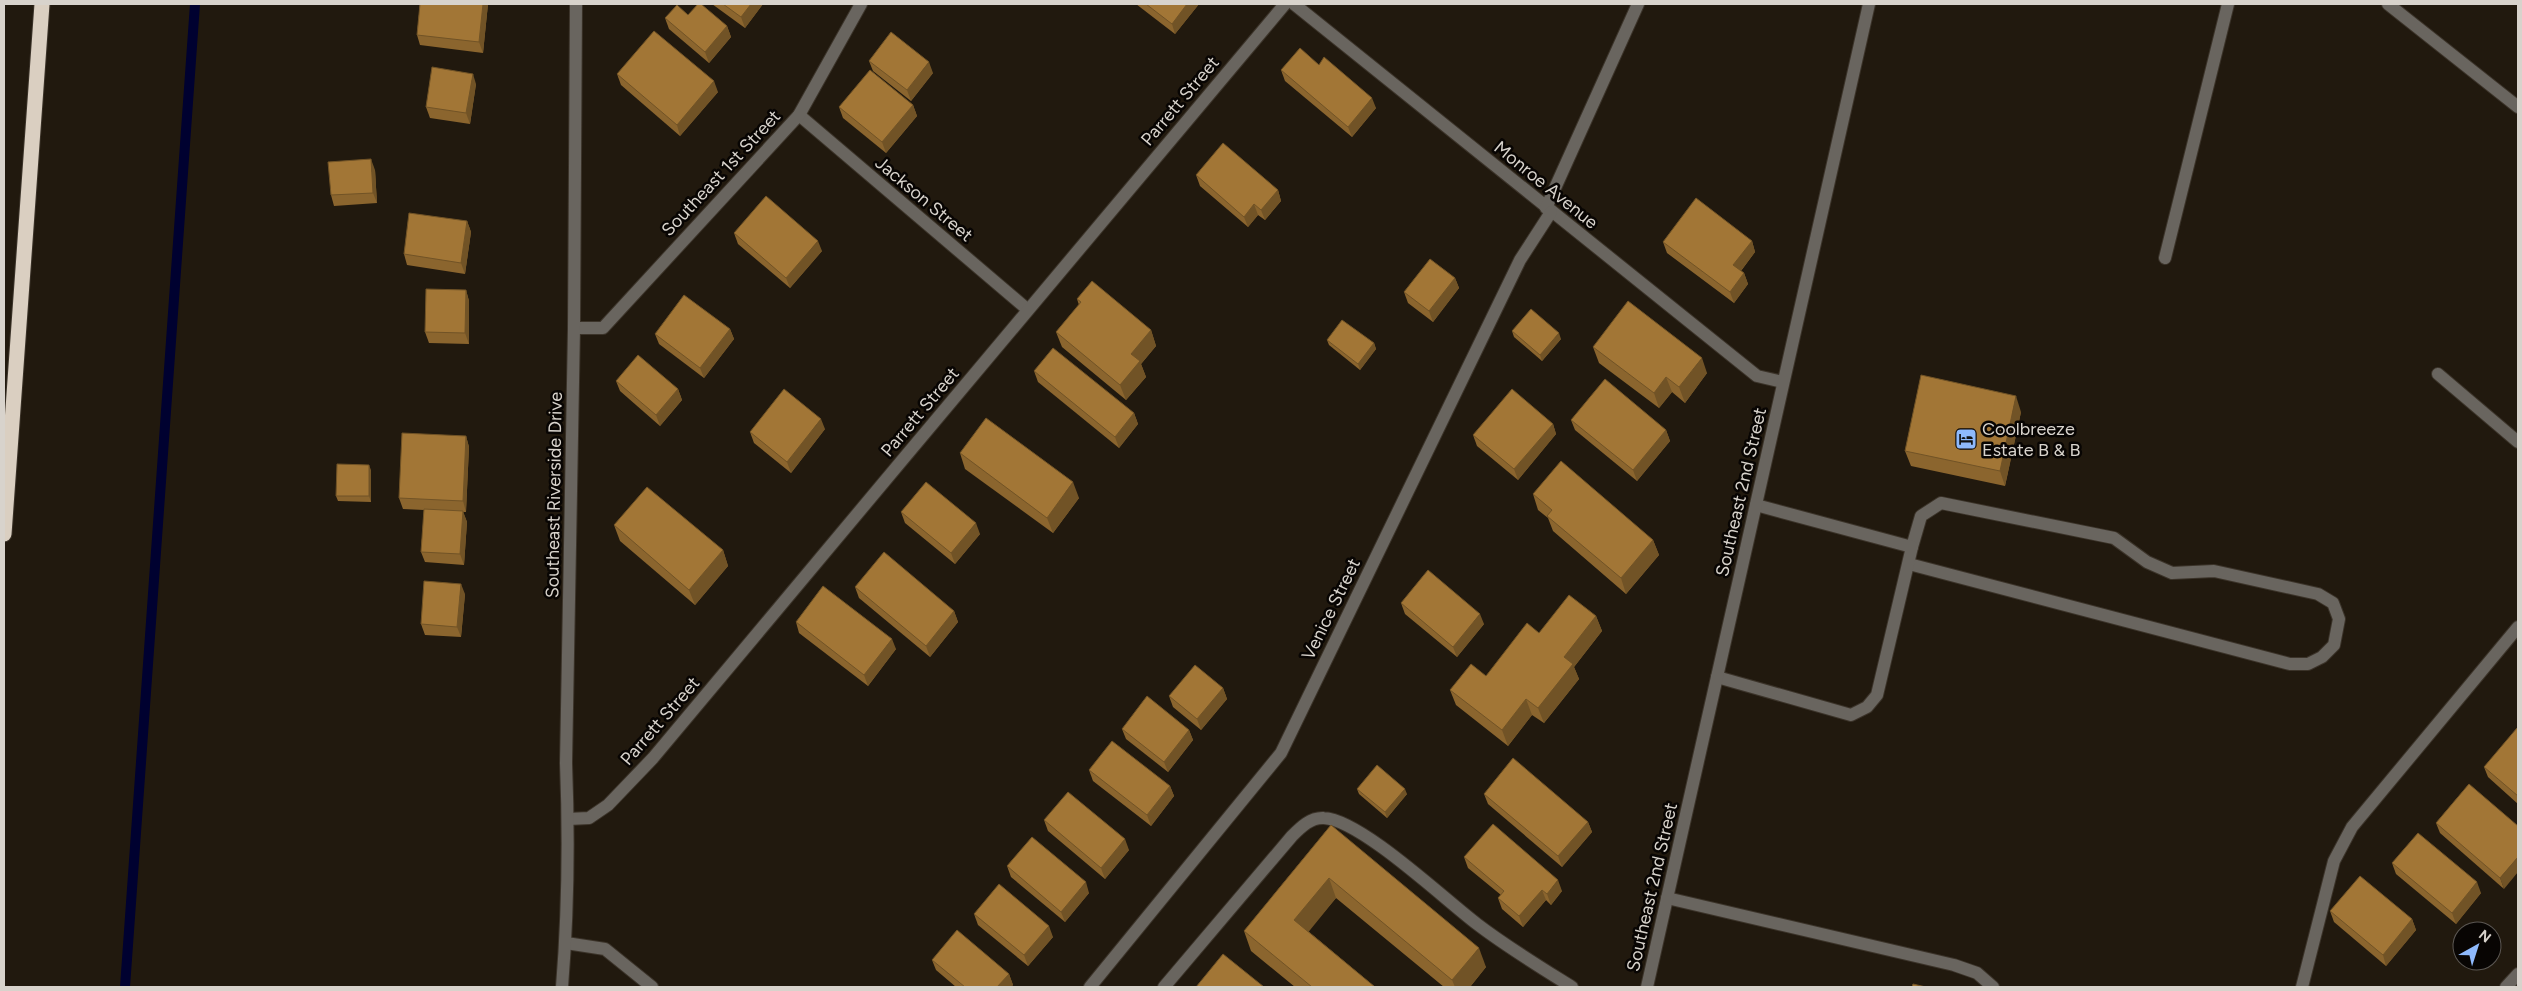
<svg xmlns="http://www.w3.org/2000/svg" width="2522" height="991" font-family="Figtree,sans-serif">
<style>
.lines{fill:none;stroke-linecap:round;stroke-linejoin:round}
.stream{stroke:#000130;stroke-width:10}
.minor-casing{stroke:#3b3329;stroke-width:14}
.highway-casing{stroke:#3b3329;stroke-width:17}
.minor{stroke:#69655f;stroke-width:12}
.highway{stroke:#dacfc1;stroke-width:15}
.wall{fill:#8b652e}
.shaded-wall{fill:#715326}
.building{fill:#a27636;stroke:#715326}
.labels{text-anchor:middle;stroke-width:5;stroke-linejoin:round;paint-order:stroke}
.street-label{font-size:18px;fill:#d8d3cc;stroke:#080503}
.poi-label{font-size:18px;fill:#d8d3cc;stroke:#080503;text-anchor:start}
</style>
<rect width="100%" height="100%" fill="#21190e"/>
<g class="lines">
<path class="stream" d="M125 987 195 4"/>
<g class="minor-casing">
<g id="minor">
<path d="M1294 4 1757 376 1783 382"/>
<path d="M2388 4 2518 107"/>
<path d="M799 115 1027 309"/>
<path d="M1546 208 1638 4"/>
<path d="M2165 258 2228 4"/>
<path d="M574 328H603L799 115 861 4"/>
<path d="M2438 374 2518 442"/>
<path d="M1909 564 2290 664H2308L2322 657 2334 645 2339 619 2333 603 2318 594 2214 571 2172 573 2147 562 2114 538 1941 503 1921 516 1912 547"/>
<path d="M1717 677 1851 715 1867 707 1877 695 1912 547 1756 505"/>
<path d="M568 819 589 818 608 805 653 758C864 507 1073 254 1285 4"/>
<path d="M1667 898 1954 965 1977 973 1993 987"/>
<path d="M566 943 605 949 652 987"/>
<path d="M562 987C568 913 569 838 566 763L574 328 576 4"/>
<path d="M1090 987 1281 753 1520 260 1551 212"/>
<path d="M1164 987 1292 836C1301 827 1311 817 1324 818 1361 820 1444 899 1477 924 1507 947 1540 967 1572 987"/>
<path d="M1647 987 1869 4"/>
<path d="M2302 987 2334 861 2352 827 2518 627"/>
<path d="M2506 987 2518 974"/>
</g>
</g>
<g class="highway-casing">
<path id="highway" d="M4 534 42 4"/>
</g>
<use href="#minor" class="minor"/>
<use href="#highway" class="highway"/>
</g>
<g class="wall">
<path d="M420 4H488L483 53 420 45 417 35Z"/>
<path d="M712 4H763L745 28Z"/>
<path d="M1136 4H1199L1175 34Z"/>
<path d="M688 15 727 26 731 37 709 63 669 29 665 18Z"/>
<path d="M869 61 933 73 911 101 873 71Z"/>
<path d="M1319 65 1376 108 1352 137 1285 81 1281 70Z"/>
<path d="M617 74 718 92 680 136 621 85Z"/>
<path d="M476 84 470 124 430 118 426 107Z"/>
<path d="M913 105 917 116 886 153 843 118 839 107Z"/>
<path d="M375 170 377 203 334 206 331 195Z"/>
<path d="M1196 175 1278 190 1281 201 1265 220 1258 215 1248 227 1200 186Z"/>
<path d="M467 221 471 232 465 274 407 265 404 254Z"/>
<path d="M734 233 822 251 790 288 738 244Z"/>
<path d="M1752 241 1755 252 1741 271 1744 273 1748 284 1734 303 1667 253 1663 242Z"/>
<path d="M1455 278 1459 288 1433 322 1408 303 1404 292Z"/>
<path d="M466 290 469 301V344L429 343 425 332Z"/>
<path d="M1077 299 1151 330 1156 346 1141 364 1146 377 1126 400 1062 347 1056 332 1079 305Z"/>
<path d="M730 329 734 339 704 378 659 344 655 334Z"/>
<path d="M1512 331 1561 339 1542 361 1514 337Z"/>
<path d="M1327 340 1374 343 1376 349 1360 370 1329 345Z"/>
<path d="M1593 347 1707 373 1685 403 1672 392 1659 408 1599 363Z"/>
<path d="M1034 371 1134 413 1138 424 1119 448 1038 382Z"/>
<path d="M616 381 678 389 682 400 660 426 620 391Z"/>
<path d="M2021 412 2005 486 1911 466 1905 451Z"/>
<path d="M1571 420 1666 430 1670 441 1637 481 1575 430Z"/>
<path d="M1553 424 1556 434 1518 480 1477 446 1473 435Z"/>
<path d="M825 429 791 473 754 443 750 432Z"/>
<path d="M466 436 469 447 466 512H463L467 522 464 565 425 562 421 552 424 510 403 509 399 498Z"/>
<path d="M960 453 1079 498 1053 533 965 469Z"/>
<path d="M371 470V502L338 501 336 496Z"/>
<path d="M1533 494 1653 540 1659 555 1626 594 1553 531 1548 518 1538 510Z"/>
<path d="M901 512 980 534 955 564 905 523Z"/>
<path d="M614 525 723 550 728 566 695 605 620 541Z"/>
<path d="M855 587 954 611 958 622 930 657 859 598Z"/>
<path d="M465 594 461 637 425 635 421 624Z"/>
<path d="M1401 603 1484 624 1457 657 1405 614Z"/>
<path d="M1596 616 1602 631 1574 667 1579 679 1544 723 1532 715 1508 746 1456 705 1450 690 1486 676 1539 633Z"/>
<path d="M796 622 896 649 868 686 799 633Z"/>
<path d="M1223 688 1227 699 1201 730 1173 707 1169 696Z"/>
<path d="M1122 729 1189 730 1193 740 1168 772 1126 739Z"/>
<path d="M2518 729V804L2488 777 2484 767Z"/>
<path d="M1089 770 1170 786 1174 796 1151 826 1093 781Z"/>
<path d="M2469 784 2504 889 2440 833 2436 823Z"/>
<path d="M1357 789 1407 794 1387 818 1359 794Z"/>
<path d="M1484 794 1588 822 1592 832 1562 867 1488 804Z"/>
<path d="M1044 820 1129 850 1105 879 1048 831Z"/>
<path d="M1331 825 1486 967 1470 987H1444L1336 898 1308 931 1375 987H1295L1251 951 1244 931Z"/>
<path d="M1464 857 1562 891 1551 905 1546 900 1523 927 1502 909 1498 898 1501 895 1468 868Z"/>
<path d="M2392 863 2481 893 2456 924 2396 874Z"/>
<path d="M1007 866 1089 893 1065 922 1011 877Z"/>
<path d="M2330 911 2412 919 2416 930 2386 966 2334 922Z"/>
<path d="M974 914 1053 937 1028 966 978 925Z"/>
<path d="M932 960 1009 974 1013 985 1011 987H956L936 970Z"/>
</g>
<g class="shaded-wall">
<path d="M483 4H488L483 53 479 42Z"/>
<path d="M751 4H763L745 28 741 17Z"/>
<path d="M1187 4H1199L1175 34 1172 24Z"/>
<path d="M727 26 731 37 709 63 705 52Z"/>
<path d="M929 62 933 73 911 101 907 90Z"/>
<path d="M473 74 476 84 470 124 466 113Z"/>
<path d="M714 81 718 92 680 136 677 125Z"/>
<path d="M1372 98 1376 108 1352 137 1348 127Z"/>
<path d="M913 105 917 116 886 153 882 142Z"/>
<path d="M371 159 375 170 377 203 373 193Z"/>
<path d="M1278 190 1281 201 1265 220 1261 210Z"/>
<path d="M1254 204 1258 215 1248 227 1244 217Z"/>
<path d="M467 221 471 232 465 274 461 263Z"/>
<path d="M818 241 822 251 790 288 786 278Z"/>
<path d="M1752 241 1755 252 1737 276 1733 265Z"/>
<path d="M1744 273 1748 284 1734 303 1730 292Z"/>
<path d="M1455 278 1459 288 1433 322 1429 311Z"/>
<path d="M466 290 469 301V344L465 333Z"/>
<path d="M730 329 734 339 704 378 700 368Z"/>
<path d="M1151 330 1156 346 1141 364 1146 377 1126 400 1120 385 1131 354Z"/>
<path d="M1559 333 1561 339 1542 361 1540 355Z"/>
<path d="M1374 343 1376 349 1360 370 1358 364Z"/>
<path d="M1702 358 1707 373 1685 403 1679 387Z"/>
<path d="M1666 377 1672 392 1659 408 1654 393Z"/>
<path d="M678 389 682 400 660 426 656 415Z"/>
<path d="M2016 396 2021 412 2005 486 2000 471Z"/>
<path d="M1134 413 1138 424 1119 448 1115 437Z"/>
<path d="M821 419 825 429 791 473 787 462Z"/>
<path d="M1553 424 1556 434 1518 480 1514 469Z"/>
<path d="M1666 430 1670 441 1637 481 1633 470Z"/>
<path d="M466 436 469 447 466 512 463 501Z"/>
<path d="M369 465 371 470V502L369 496Z"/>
<path d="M1073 482 1079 498 1053 533 1047 518Z"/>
<path d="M463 511 467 522 464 565 460 554Z"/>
<path d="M976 523 980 534 955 564 951 553Z"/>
<path d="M1653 540 1659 555 1626 594 1621 578Z"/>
<path d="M723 550 728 566 695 605 689 590Z"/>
<path d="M461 584 465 594 461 637 457 627Z"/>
<path d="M954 611 958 622 930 657 926 646Z"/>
<path d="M1480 614 1484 624 1457 657 1453 647Z"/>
<path d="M1596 616 1602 631 1574 667 1579 679 1544 723 1538 708 1564 657Z"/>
<path d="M892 639 896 649 868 686 864 675Z"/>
<path d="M1223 688 1227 699 1201 730 1197 719Z"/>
<path d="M1526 699 1532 715 1508 746 1502 730Z"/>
<path d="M1189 730 1193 740 1168 772 1164 762Z"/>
<path d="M1170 786 1174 796 1151 826 1147 815Z"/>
<path d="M1405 789 1407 794 1387 818 1385 812Z"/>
<path d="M1588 822 1592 832 1562 867 1558 856Z"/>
<path d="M1125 839 1129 850 1105 879 1101 868Z"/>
<path d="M2518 857V872L2504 889 2500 878Z"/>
<path d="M1329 878 1336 898 1302 940 1294 920Z"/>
<path d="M1558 880 1562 891 1551 905 1547 894Z"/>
<path d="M1086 882 1089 893 1065 922 1061 912Z"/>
<path d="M2477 882 2481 893 2456 924 2452 913Z"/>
<path d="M1542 890 1546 900 1523 927 1519 916Z"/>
<path d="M2412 919 2416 930 2386 966 2383 955Z"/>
<path d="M1049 926 1053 937 1028 966 1024 955Z"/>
<path d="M1479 948 1486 967 1470 987H1455L1452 980Z"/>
<path d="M1009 974 1013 985 1011 987H997Z"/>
</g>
<g class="building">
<path d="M420 4H483L479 42 417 35Z"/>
<path d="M698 4H701L727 26 705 52 665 18 677 5 688 15Z"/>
<path d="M723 4H751L741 17Z"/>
<path d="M1146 4H1187L1172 24Z"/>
<path d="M654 31 714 81 677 125 617 74Z"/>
<path d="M891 32 929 62 907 90 869 61Z"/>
<path d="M1300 48 1319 65 1324 57 1372 98 1348 127 1281 70Z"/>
<path d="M432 67 473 74 466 113 426 107Z"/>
<path d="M870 70 913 105 882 142 839 107Z"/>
<path d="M1223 143 1278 190 1261 210 1254 204 1244 217 1196 175Z"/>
<path d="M371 159 373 193 331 195 328 162Z"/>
<path d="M766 196 818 241 786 278 734 233Z"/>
<path d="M1696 198 1752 241 1733 265 1744 273 1730 292 1663 242Z"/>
<path d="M409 213 467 221 461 263 404 254Z"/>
<path d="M1430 259 1455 278 1429 311 1404 292Z"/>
<path d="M1092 281 1151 330 1131 354 1140 361 1120 385 1056 332 1081 302 1077 299Z"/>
<path d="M426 289 466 290 465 333 425 332Z"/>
<path d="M684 295 730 329 700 368 655 334Z"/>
<path d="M1628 301 1702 358 1679 387 1666 377 1654 393 1593 347Z"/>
<path d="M1531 309 1559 333 1540 355 1512 331Z"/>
<path d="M1342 320 1374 343 1358 364 1327 340Z"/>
<path d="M1053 348 1134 413 1115 437 1034 371Z"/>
<path d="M638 355 678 389 656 415 616 381Z"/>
<path d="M1921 375 2016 396 2000 471 1905 451Z"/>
<path d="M1605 379 1666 430 1633 470 1571 420Z"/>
<path d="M784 389 821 419 787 462 750 432Z"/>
<path d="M1512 389 1553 424 1514 469 1473 435Z"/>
<path d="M986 418 1073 482 1047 518 960 453Z"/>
<path d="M402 433 466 436 463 501 399 498Z"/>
<path d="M1561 461 1653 540 1621 578 1547 516 1552 510 1533 494Z"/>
<path d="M337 464 369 465V496H336Z"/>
<path d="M926 482 976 523 951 553 901 512Z"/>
<path d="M647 487 723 550 689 590 614 525Z"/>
<path d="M424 509 463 511 460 554 421 552Z"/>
<path d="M884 552 954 611 926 646 855 587Z"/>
<path d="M1428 570 1480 614 1453 647 1401 603Z"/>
<path d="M424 581 461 584 457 627 421 624Z"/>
<path d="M823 586 892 639 864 675 796 622Z"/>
<path d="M1569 595 1596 616 1564 657 1573 664 1538 708 1526 699 1502 730 1450 690 1471 664 1486 676 1527 623 1539 633Z"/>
<path d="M1195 665 1223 688 1197 719 1169 696Z"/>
<path d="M1147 696 1189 730 1164 762 1122 729Z"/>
<path d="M2517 728 2518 729V796L2484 767Z"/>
<path d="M1112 741 1170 786 1147 815 1089 770Z"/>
<path d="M1513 758 1588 822 1558 856 1484 794Z"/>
<path d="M1377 765 1405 789 1385 812 1357 789Z"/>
<path d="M2469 784 2518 826V857L2500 878 2436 823Z"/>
<path d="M1068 792 1125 839 1101 868 1044 820Z"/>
<path d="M1493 824 1558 880 1547 894 1542 890 1519 916 1498 898 1504 891 1464 857Z"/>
<path d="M1331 825 1479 948 1452 980 1329 878 1294 920 1375 987H1312L1244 931Z"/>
<path d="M2418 833 2477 882 2452 913 2392 863Z"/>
<path d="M1032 837 1086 882 1061 912 1007 866Z"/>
<path d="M2360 876 2412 919 2383 955 2330 911Z"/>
<path d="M999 884 1049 926 1024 955 974 914Z"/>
<path d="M957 930 1009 974 997 987H965L932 960Z"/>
<path d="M1223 954 1264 987H1196Z"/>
<path d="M1913 984 1926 987H1912Z"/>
</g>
<defs>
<g id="hotel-square" transform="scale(1.125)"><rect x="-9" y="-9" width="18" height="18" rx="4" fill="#8eb9fc" stroke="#080503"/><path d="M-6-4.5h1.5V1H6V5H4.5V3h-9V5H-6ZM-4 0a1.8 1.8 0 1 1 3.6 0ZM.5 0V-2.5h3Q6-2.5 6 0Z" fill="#111"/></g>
</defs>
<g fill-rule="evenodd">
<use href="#hotel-square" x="1966" y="439"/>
</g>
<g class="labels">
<g class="street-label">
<text transform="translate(1180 101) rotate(-50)" y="6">Parrett Street</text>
<text transform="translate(721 173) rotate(-47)" y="6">Southeast 1st Street</text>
<text transform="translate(1546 185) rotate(39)" y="6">Monroe Avenue</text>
<text transform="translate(924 199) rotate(40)" y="6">Jackson Street</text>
<text transform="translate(920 412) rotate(-50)" y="6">Parrett Street</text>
<text transform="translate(1741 492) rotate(-77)" y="6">Southeast 2nd Street</text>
<text transform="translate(554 495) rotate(-89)" y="6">Southeast Riverside Drive</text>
<text transform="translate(1331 609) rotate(-64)" y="6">Venice Street</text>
<text transform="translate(660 721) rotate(-49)" y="6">Parrett Street</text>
<text transform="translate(1652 887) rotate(-77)" y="6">Southeast 2nd Street</text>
</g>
<g class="poi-label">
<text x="1982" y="435">Coolbreeze<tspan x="1982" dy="21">Estate B &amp; B</tspan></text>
</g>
</g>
<rect width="2522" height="991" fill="none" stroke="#d8d3cc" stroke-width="10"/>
<g transform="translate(2477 946) rotate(39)"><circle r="24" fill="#080503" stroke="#5b5753"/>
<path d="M0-4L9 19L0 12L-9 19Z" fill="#8eb9fc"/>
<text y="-8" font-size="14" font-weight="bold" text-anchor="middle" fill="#d8d3cc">N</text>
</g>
</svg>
